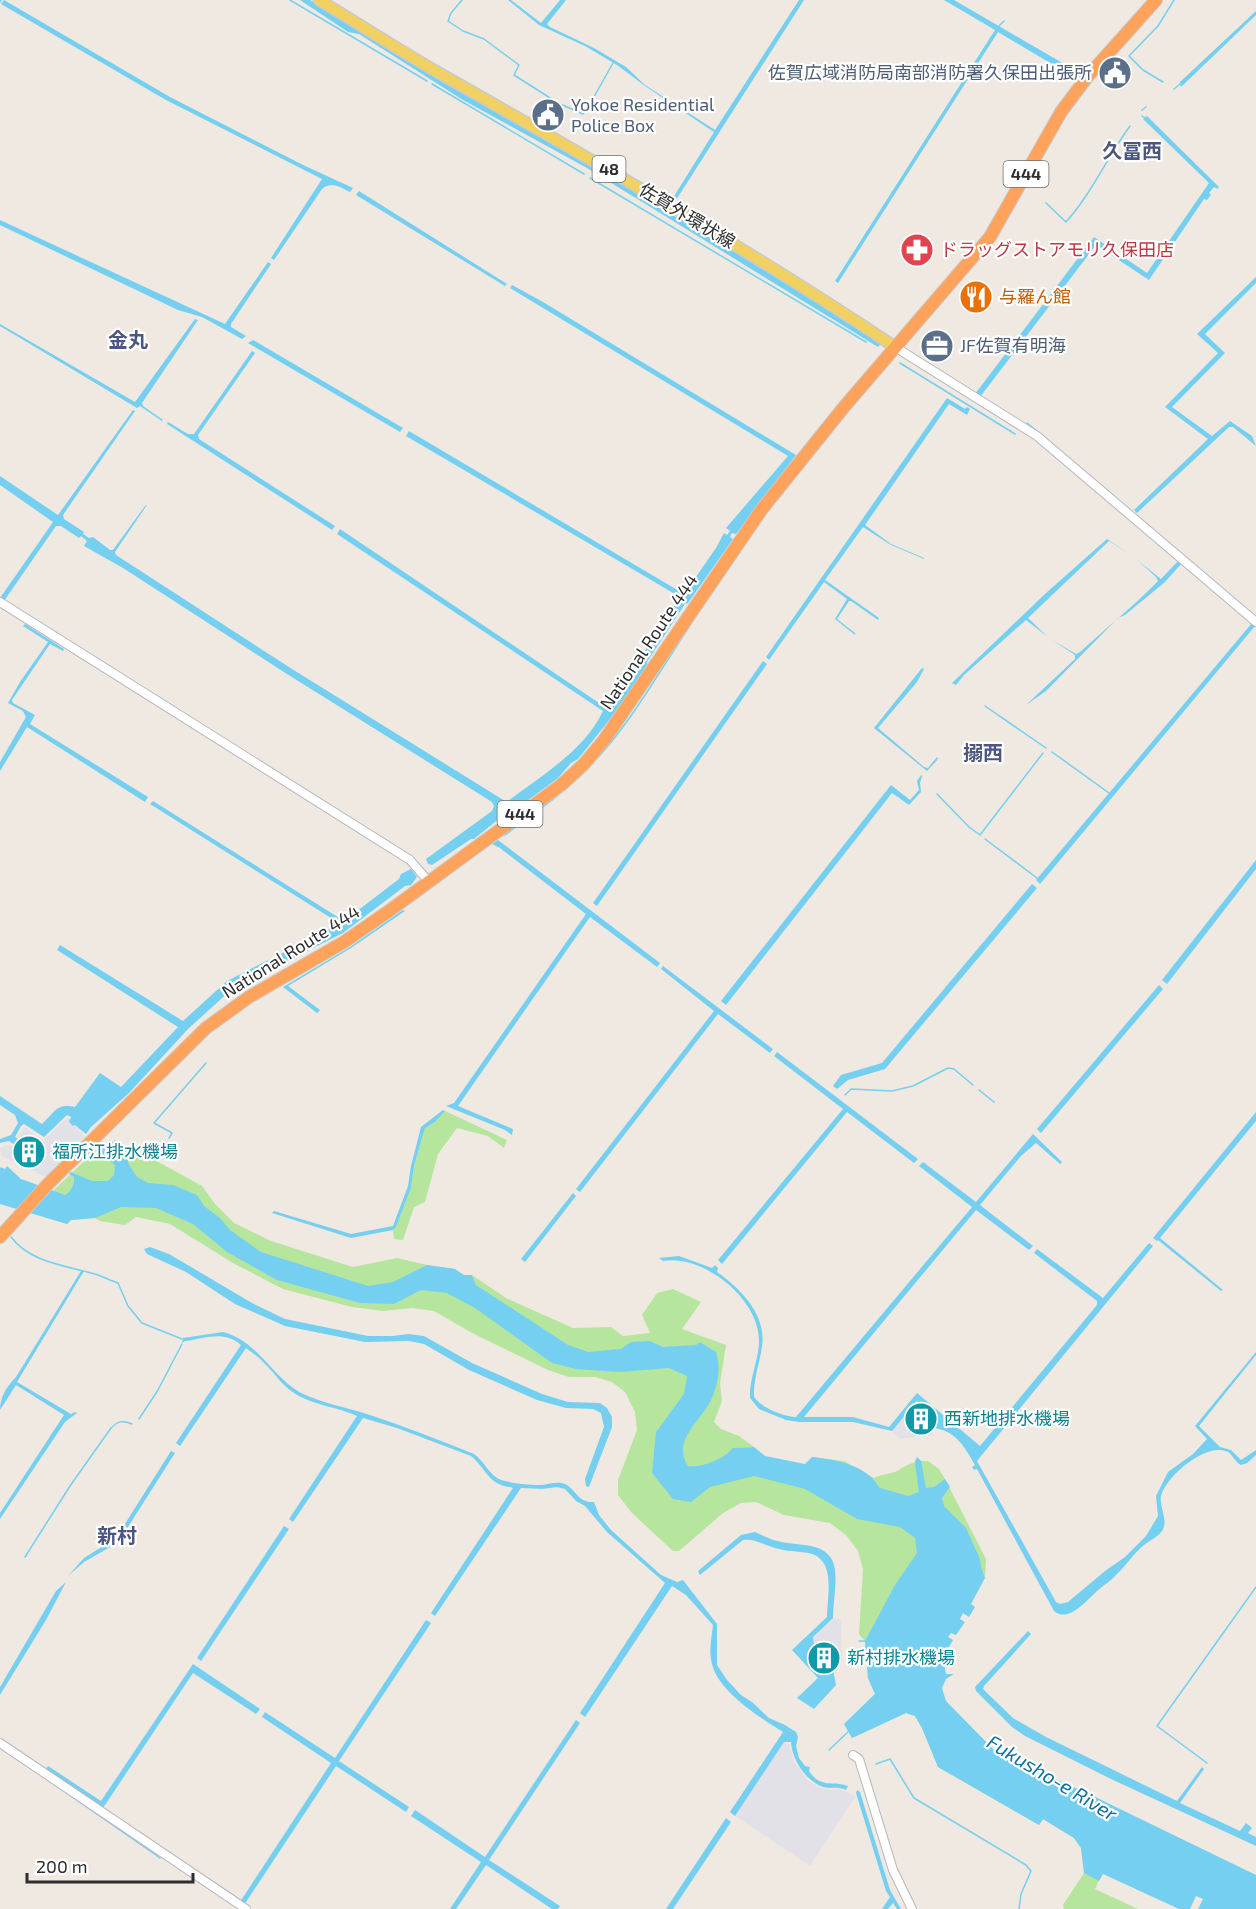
<svg xmlns="http://www.w3.org/2000/svg" width="1256" height="1909" font-family="'Exo 2','Noto Sans JP',sans-serif">
<style>
.industrial{fill:#e3e1e8}
.green{fill:#b6e59e}
.water{fill:#75cff0}
.lines{fill:none;stroke-linecap:round;stroke-linejoin:round}
.stream{stroke:#75cff0;stroke-width:1.5}
.minor-casing{stroke:#b4b7c1;stroke-width:10}
.major-casing{stroke:#c9c9c9;stroke-width:13}
.highway-casing{stroke:#c9c9c9;stroke-width:14}
.minor{stroke:#fff;stroke-width:8}
.major{stroke:#f2d163;stroke-width:10}
.highway{stroke:#ffa35c;stroke-width:12}
.labels{text-anchor:middle;stroke-width:4.5;stroke-linejoin:round;paint-order:stroke}
.shield{fill:#fff;stroke:#6d6d6d;stroke-width:1.5}
.shield-label{font-size:16px;font-weight:bold;fill:#2e2e2e}
.service-label{font-size:18px;fill:#4e5e75;stroke:#fff;text-anchor:start}
.street-label{font-size:18px;fill:#2e2e2e;stroke:#fff}
.health-label{font-size:18px;fill:#be3a42;stroke:#fff;text-anchor:start}
.food-label{font-size:18px;fill:#c56008;stroke:#fff;text-anchor:start}
.culture-label{font-size:18px;fill:#0d838f;stroke:#fff;text-anchor:start}
.neighbourhood-label{font-size:20px;font-weight:bold;fill:#4d5680;stroke:#fff}
.water-label{font-size:20px;font-style:italic;fill:#0d6fa3;stroke:#fff}
</style>
<rect width="100%" height="100%" fill="#efe9e1"/>
<g class="industrial">
<path d="M68 1117 85 1137 46 1177 2 1156 0 1148 6 1145 12 1146 25 1127 42 1142Z"/>
<path d="M918 1401 930 1411 933 1436 926 1435 900 1439 892 1431Z"/>
<path d="M833 1618 841 1619 842 1663 817 1666 813 1637Z"/>
<path d="M784 1742 789 1744 794 1762 808 1780 820 1788 830 1790 839 1789 856 1796 810 1866 735 1816Z"/>
</g>
<g class="green">
<path d="M445 1111 507 1140 504 1148 488 1136 457 1128 438 1154 425 1202 414 1207 403 1240 394 1239 393 1230 396 1227 411 1188 414 1166 425 1128 435 1122Z"/>
<path d="M115 1140 128 1151 151 1158 202 1186 215 1204 234 1223 271 1241 353 1267 397 1258 427 1265 455 1269 371 1289 266 1257 136 1182Z"/>
<path d="M97 1149 118 1164 125 1183 74 1205 21 1179 53 1191Z"/>
<path d="M166 1203 229 1248 359 1298 420 1285 446 1284 553 1357 676 1362 694 1378 657 1471 758 1467 937 1536 908 1700 1098 1844 1102 1874 1095 1889 1138 1909H1064L1063 1905 1084 1873 1081 1848 1074 1838 1043 1819 1039 1825 938 1767 922 1728 915 1716 906 1713 852 1738 844 1724 875 1694 868 1678 865 1641 859 1634 863 1569 858 1551 846 1535 830 1523 784 1515 756 1502 741 1503 723 1513 679 1551H673L632 1513 618 1495V1480L637 1430 635 1412 625 1392 612 1382 595 1377H569L548 1370 472 1333 434 1311 412 1308 383 1311 352 1307 283 1289 233 1263 170 1224 136 1217 125 1225 100 1221 95 1218 71 1220 67 1224 44 1217 59 1218 118 1206Z"/>
<path d="M472 1275 506 1298 573 1328 611 1327 623 1336 650 1333 642 1315 657 1293 673 1289 701 1302 682 1329 726 1345 720 1383 722 1401 714 1422 721 1429 739 1436 754 1447 734 1448 732 1459 692 1475 672 1460 714 1361 584 1355 564 1346 476 1285Z"/>
<path d="M812 1457 844 1461 874 1478C881 1475 887 1474 895 1472 902 1469 906 1464 914 1463L917 1457 921 1461H928L939 1469 945 1479 986 1559 985 1578 980 1567V1559Z"/>
</g>
<g class="water">
<path d="M4 0 170 97 303 165 353 188 350 192C339 187 332 181 322 189L274 260 271 258 322 179 166 100 1 4Z"/>
<path d="M300 0H310L438 79 444 80C591 165 737 252 881 343L878 347 587 168 463 100 359 34 348 32Z"/>
<path d="M508 0H511L541 23 560 0H566L547 24 550 27 594 48 626 67 645 85 715 130 799 0H804L676 200 673 198 714 132 645 86 617 65 585 46 539 25Z"/>
<path d="M944 0H954L1078 72 1072 76 998 32 838 283 835 281 995 30Z"/>
<path d="M1256 11V15L1181 87 1180 82Z"/>
<path d="M1147 116 1219 187 1217 189 1214 187 1209 193 1211 195 1207 200 1204 199 1149 280 1096 245 980 397 975 394 1094 237 1147 273 1209 183 1143 119Z"/>
<path d="M359 191 507 284 505 286 356 195Z"/>
<path d="M0 220 225 324 268 262 271 264 231 324V327L246 336 242 339 202 317 178 310 0 225Z"/>
<path d="M1256 277V283L1205 334 1225 353 1172 407 1212 436 1230 421 1252 436 1256 446 1233 427H1229L1137 513 1134 510 1208 439 1165 407 1218 353 1197 334Z"/>
<path d="M512 285 543 302 796 455 736 534 732 533 730 537 733 539 688 603 685 604 647 662V666L619 708 578 759 571 763 558 778 505 817 500 818 474 839H471L432 865 428 864 426 859 492 811 494 806 492 802 287 674 123 568 84 546 87 541 81 536 79 538 61 526H56L4 601 0 598 53 522 0 485V476L58 515 133 410 135 411 63 515 64 519 84 532 83 534 89 538 93 537 110 550H113L145 506 147 505 115 552 116 555 292 669 505 801H508C542 775 584 751 603 711L337 534 340 529 605 707 610 704 680 597 406 436 409 431 684 594 716 548 724 533 727 535 730 531 726 528 788 456 510 288Z"/>
<path d="M195 319 198 320 142 403 143 406 163 420 162 421 140 406 137 408 0 326V324L135 402Z"/>
<path d="M253 340 403 428 400 432 248 343Z"/>
<path d="M252 351 255 353 198 435 199 439 335 526 332 530 167 424 168 422 188 434H194Z"/>
<path d="M947 398 965 409 967 407 970 409 967 415 949 404 865 525 891 544 924 558V559L891 545 863 527 825 580 879 618 878 620 851 601H849L837 619 855 633V635L835 619 847 599 824 582 769 660 766 657Z"/>
<path d="M1107 539 1131 555 1109 541 1028 618 1048 637 1026 620 964 675 956 685 952 683 1046 593Z"/>
<path d="M1137 560 1161 579 1179 560 1182 563 1165 582 1125 615 1118 618 1046 691 1026 705 1075 659V655L1052 640 1076 654 1080 652C1106 628 1133 607 1158 581L1156 577Z"/>
<path d="M1252 623 1255 626 1040 884 1036 880Z"/>
<path d="M25 624 64 649 63 651 50 644 12 700 13 703 35 715 30 724 148 797 145 802 27 727 0 771V762L26 717 23 711 8 703 20 682 48 642 23 626Z"/>
<path d="M763 661 767 664 597 906 593 903Z"/>
<path d="M922 668 924 669 917 682 878 728 924 767 928 768 937 757 938 759 927 771 874 728Z"/>
<path d="M921 775 922 776 920 783 921 792 909 805 892 793 726 1005 721 1001 891 785 910 800 919 790 917 781Z"/>
<path d="M153 801 344 921 399 879 401 874 411 869 417 877 411 885 405 886 343 933 232 989 188 1029 129 1093 91 1127 86 1134 75 1125 73 1126 69 1122 71 1117 67 1115 44 1137 24 1124 21 1126 15 1137 25 1143 22 1149 9 1141 0 1143V1139L11 1135 18 1123 15 1115 0 1105V1096L42 1124C55 1112 56 1103 75 1107L100 1073 121 1087 178 1027 57 950 60 945 183 1021 227 981 337 925 331 918 150 804Z"/>
<path d="M498 840 660 963 657 967 590 917 458 1106 513 1129 512 1135 505 1130 446 1106 454 1103 586 914 500 848 492 844Z"/>
<path d="M1256 860V869L1167 984 1162 980Z"/>
<path d="M1032 884 1037 888 885 1069 848 1080 837 1089 833 1086 841 1075 882 1063Z"/>
<path d="M403 910 405 911 351 948 288 986 320 1010 317 1013 283 987 350 947Z"/>
<path d="M663 966 773 1049 770 1053 718 1014 580 1192 576 1189 714 1011 661 969Z"/>
<path d="M1159 985 1163 989 1041 1133 1037 1129Z"/>
<path d="M777 1052 918 1159 914 1163 847 1112 722 1264 718 1260 843 1109 774 1056Z"/>
<path d="M443 1110 445 1111 435 1122 425 1128 414 1166 411 1188 396 1227 393 1230 351 1238 272 1213 274 1211 351 1234 393 1226 408 1186 411 1166 421 1127Z"/>
<path d="M1256 1112V1121L1160 1238 1223 1290 1221 1291 1158 1240 1157 1241 1153 1238Z"/>
<path d="M1033 1134 1062 1162 1060 1164 1036 1143 1021 1156 980 1205 1033 1246 1029 1250 976 1210 804 1417H853L889 1427 917 1393 980 1446 1097 1305V1301L1034 1253 1037 1249 1103 1298 1149 1243 1153 1246 977 1461 1056 1602 1060 1604 1068 1602 1105 1571 1125 1557 1146 1536 1158 1516 1156 1496 1168 1472 1193 1454 1207 1439 1195 1426 1256 1352V1355L1199 1426 1220 1447 1231 1450 1241 1460 1256 1450V1455L1247 1463 1241 1465C1235 1462 1233 1455 1228 1452 1207 1441 1166 1476 1161 1496 1159 1507 1169 1520 1162 1531 1158 1537 1150 1540 1144 1545 1133 1554 1126 1566 1116 1575 1110 1582 1102 1586 1095 1593 1085 1602 1068 1623 1054 1611L977 1469 974 1470 972 1467 975 1465C965 1447 955 1430 933 1428L929 1411 917 1401 892 1431 853 1422H799L786 1420 759 1409 750 1398C749 1380 758 1362 759 1343 761 1300 704 1254 663 1261L659 1258 679 1256 712 1268 715 1265 718 1268 717 1272C740 1288 767 1315 762 1346 760 1362 753 1380 754 1397 762 1408 782 1416 796 1417L972 1207 919 1166 923 1162 976 1202Z"/>
<path d="M115 1140 128 1151V1163L137 1177 148 1183 173 1185 197 1195 204 1206 220 1218 230 1230 261 1252 368 1286 393 1282 427 1265 455 1269 464 1275H472L476 1285 568 1345 588 1352 621 1349 631 1342 650 1341 663 1347 696 1345 700 1342 716 1352C721 1367 718 1384 712 1398 702 1421 671 1440 688 1466 702 1468 724 1459 733 1448L754 1447 765 1456 805 1464 812 1457C837 1460 865 1464 880 1488L908 1496 919 1492 915 1463 917 1457 921 1461 926 1488 934 1487 945 1479 950 1487 942 1498 944 1506 966 1528 980 1559 981 1567 985 1578 971 1604 975 1607 969 1617 963 1613 960 1619 965 1622 956 1635 951 1633 948 1637 953 1640 949 1647 941 1649 946 1674H954L946 1679 942 1688 946 1701 997 1753 1087 1793 1256 1875V1909H1198L1203 1899 1196 1896 1190 1909H1179L1103 1874 1099 1881 1084 1873 1081 1848 1074 1838 1043 1819 1039 1825 938 1767 922 1728 915 1716 906 1713 852 1738 844 1724 875 1694 868 1678 865 1641 895 1585 917 1553 915 1538 900 1527 857 1519 805 1489 754 1476 710 1487 691 1502 673 1499 652 1473 656 1432 684 1394 687 1376 669 1368 620 1372 576 1369 552 1363 475 1308 447 1293 421 1290 394 1304 360 1303 277 1280 227 1252 193 1224 156 1208 121 1207 95 1218 71 1220 67 1224 0 1204V1167L5 1169 7 1166 21 1179 65 1195C71 1192 75 1184 74 1177L69 1174 71 1172 92 1181H108L114 1175 115 1165 97 1149 104 1144 107 1146Z"/>
<path d="M573 1193 576 1196 525 1262 521 1259Z"/>
<path d="M150 1247 169 1254 252 1303 285 1319 368 1336H393L408 1334 424 1336 472 1363 542 1394 568 1402 600 1403 607 1408 612 1417V1427L589 1487 586 1486 585 1479 604 1427 601 1413 593 1409 566 1408 537 1400 469 1370 424 1344 409 1341 365 1342 285 1326 235 1304 186 1272 147 1254 144 1249Z"/>
<path d="M81 1271H84L17 1382 71 1414 75 1412 77 1413 65 1422 0 1519V1513L64 1415 16 1385 0 1410C0 1397 7 1386 16 1377Z"/>
<path d="M223 1332C258 1341 272 1377 301 1393 322 1403 345 1407 367 1414 403 1426 439 1440 474 1454 484 1461 490 1476 501 1480 512 1483 528 1485 539 1485 549 1485 558 1480 567 1485 577 1492 579 1503 594 1502L599 1515 611 1530 661 1575 677 1582 683 1580 717 1624V1665L727 1680 741 1695 752 1702 769 1718 785 1725 796 1732 798 1737 796 1746 799 1758 805 1766 810 1767 809 1771C821 1789 831 1780 848 1786L846 1790C838 1786 831 1789 823 1787 806 1781 792 1760 791 1742H784L735 1816 730 1812 783 1732C759 1717 714 1689 711 1659 709 1648 712 1636 713 1625L686 1595 672 1586 585 1717 580 1713 665 1583 607 1532 585 1506 576 1501 565 1489 557 1487 542 1489 521 1488 435 1616 431 1613 513 1488C509 1487 503 1486 499 1484 487 1479 481 1463 471 1456L397 1428 363 1418 293 1522 289 1519 357 1416C338 1407 317 1406 299 1396 281 1386 277 1375 264 1363 259 1357 252 1353 246 1348L180 1446 176 1443 241 1345C224 1330 206 1338 185 1341L182 1343 183 1338Z"/>
<path d="M171 1451 175 1453 121 1538 112 1546 84 1562 68 1576 84 1558 116 1538Z"/>
<path d="M284 1526 289 1529 201 1661 197 1658Z"/>
<path d="M755 1532C764 1536 773 1541 782 1542 802 1546 832 1542 835 1570 837 1585 833 1603 833 1618L813 1637 817 1665 832 1664 836 1685 814 1709 797 1698 818 1678 792 1650 827 1617C827 1597 836 1562 812 1554 802 1551 790 1552 779 1549 768 1547 755 1538 743 1540L700 1575 698 1571 741 1535Z"/>
<path d="M66 1582 46 1620 0 1695V1687L56 1591Z"/>
<path d="M426 1620 431 1623 339 1761 409 1807 406 1812 336 1766 244 1905 240 1902 331 1763 262 1717 265 1712 335 1758Z"/>
<path d="M1028 1631 1031 1634 984 1686 983 1689 1013 1718 1046 1737 1177 1801 1202 1767 1204 1769 1180 1803 1240 1831 1246 1823 1252 1828 1248 1833 1256 1837V1846L1111 1779 1025 1736 1012 1727 976 1691 975 1687Z"/>
<path d="M193 1664 260 1709 256 1714 193 1673 103 1808 46 1769 48 1766 101 1801Z"/>
<path d="M576 1720 580 1723 489 1860 560 1906 558 1909H552L486 1865 456 1909H450L481 1862 411 1816 415 1810 485 1857Z"/>
<path d="M857 1790 860 1792 890 1890 901 1909H897L893 1903 888 1909H882L890 1897 886 1891 856 1793Z"/>
<path d="M726 1818 731 1822 673 1909H666Z"/>
</g>
<g class="lines">
<g class="stream">
<path d="M290 0 427 81"/>
<path d="M462 0 451 13 448 21 463 31 484 39 519 65 514 75 558 103 583 114 586 111 613 63"/>
<path d="M0 2 1 0"/>
<path d="M999 26 1004 21"/>
<path d="M1076 71 1081 66"/>
<path d="M1163 82 1143 70 1129 56 1158 26 1174 0"/>
<path d="M432 84 584 174"/>
<path d="M1174 89 1180 84"/>
<path d="M1142 110 1146 107"/>
<path d="M1142 116 1145 118"/>
<path d="M590 178 866 342"/>
<path d="M1046 203 1066 222C1092 193 1108 156 1130 126"/>
<path d="M900 363 1015 434"/>
<path d="M1027 423 1037 431"/>
<path d="M985 706 1046 748"/>
<path d="M1052 752 1109 793"/>
<path d="M937 794 969 827 980 835 1043 753"/>
<path d="M505 835C533 814 563 794 587 769 628 728 657 675 689 627"/>
<path d="M985 839 1037 878"/>
<path d="M979 1090 994 1102"/>
<path d="M845 1095 851 1089 892 1091 913 1086 948 1068 954 1069 973 1085"/>
<path d="M169 1138 172 1133 154 1123 206 1063"/>
<path d="M11 1237C30 1262 63 1265 91 1273 100 1275 109 1280 118 1283L128 1306 142 1323 182 1339"/>
<path d="M139 1419 158 1390 182 1344"/>
<path d="M25 1557 70 1486 111 1428C118 1421 122 1420 132 1424"/>
<path d="M859 1641H867"/>
<path d="M829 1750 848 1732"/>
<path d="M1207 1763 1157 1726 1256 1587"/>
<path d="M876 1764 890 1759 914 1798 1026 1865 1031 1871 1021 1894 1019 1909"/>
<path d="M71 1796 160 1858"/>
</g>
<g class="minor-casing">
<g id="minor">
<path d="M895 347 1037 436 1256 622"/>
<path d="M0 602 410 860 429 882"/>
<path d="M0 1743 246 1909"/>
<path d="M853 1755 859 1759 893 1870 912 1909"/>
</g>
</g>
<g class="major-casing">
<path id="major" d="M319 0C359 24 399 50 439 73 594 161 747 248 895 347"/>
</g>
<g class="highway-casing">
<path id="highway" d="M0 1237 48 1184 206 1028 249 997 344 942 389 911 561 785 584 764 604 740 762 509 844 407 990 237 1061 112 1088 76 1156 0"/>
</g>
<use href="#minor" class="minor"/>
<use href="#major" class="major"/>
<use href="#highway" class="highway"/>
</g>
<defs>
<g id="civic-disc" transform="scale(1.725)"><circle r="9.5" fill="#5c6f8a" stroke="#fff"/><path d="M-.6-6.5H3V-4.5H.6V-3L4-1V1h2V6H-6V1h2V-1L-.6-3ZM-1.2 2.5V6h2.4V2.5Z" fill="#fff"/></g>
<g id="pharmacy-disc" transform="scale(1.725)"><circle r="9.5" fill="#e0444e" stroke="#fff"/><path d="M-2-6h4v4h4v4h-4v4h-4v-4h-4v-4h4Z" fill="#fff"/></g>
<g id="restaurant-disc" transform="scale(1.725)"><circle r="9.5" fill="#e8710a" stroke="#fff"/><path d="M-5-6h1v4h1v-4h1v4h1v-4h1v5L-1.5 .5V6h-2V.5L-5-1ZM5-6V6H3V1.5H1.5Q1.5-4 5-6Z" fill="#fff"/></g>
<g id="office-disc" transform="scale(1.725)"><circle r="9.5" fill="#5c6f8a" stroke="#fff"/><path d="M-6-3h4V-5.5h4V-3h4V5H-6ZM-1-4.5V-3h2v-1.5ZM-6 0V1H6V0Z" fill="#fff"/></g>
<g id="building-disc" transform="scale(1.725)"><circle r="9.5" fill="#0f9aa8" stroke="#fff"/><path d="M-4-6H4V6H1V3H-1V6H-4ZM-2.5-4.3h1.7v1.8h-1.7ZM.8-4.3h1.7v1.8H.8ZM-2.5-1h1.7V.8h-1.7ZM.8-1h1.7V.8H.8Z" fill="#fff"/></g>
</defs>
<g fill-rule="evenodd">
<use href="#civic-disc" x="1115" y="73"/>
<use href="#civic-disc" x="548" y="115"/>
<use href="#pharmacy-disc" x="917" y="250"/>
<use href="#restaurant-disc" x="976" y="297"/>
<use href="#office-disc" x="937" y="346"/>
<use href="#building-disc" x="29" y="1152"/>
<use href="#building-disc" x="921" y="1419"/>
<use href="#building-disc" x="824" y="1658"/>
</g>
<g class="labels">
<g class="shield">
<rect x="592.5" y="156" width="33" height="26" rx="4.5"/>
<rect x="1003.5" y="161" width="45" height="26" rx="4.5"/>
<rect x="497.5" y="801" width="45" height="26" rx="4.5"/>
</g>
<g class="shield-label">
<text x="609" y="175">48</text>
<text x="1026" y="180">444</text>
<text x="520" y="820">444</text>
</g>
<g class="service-label">
<text x="1092" y="79" text-anchor="end">佐賀広域消防局南部消防署久保田出張所</text>
<text x="571" y="111">Yokoe Residential<tspan x="571" dy="21">Police Box</tspan></text>
<text x="960" y="352">JF佐賀有明海</text>
</g>
<g class="street-label">
<text transform="translate(687 216) rotate(31)" y="6">佐賀外環状線</text>
<text transform="translate(649 642) rotate(-56)" y="6">National Route 444</text>
<text transform="translate(291 952) rotate(-32)" y="6">National Route 444</text>
</g>
<g class="health-label">
<text x="940" y="256">ドラッグストアモリ久保田店</text>
</g>
<g class="food-label">
<text x="999" y="303">与羅ん館</text>
</g>
<g class="culture-label">
<text x="52" y="1158">福所江排水機場</text>
<text x="944" y="1425">西新地排水機場</text>
<text x="847" y="1664">新村排水機場</text>
</g>
<g class="neighbourhood-label">
<text x="1132" y="158">久冨西</text>
<text x="128" y="347">金丸</text>
<text x="983" y="760">搦西</text>
<text x="117" y="1543">新村</text>
</g>
<g class="water-label">
<text transform="translate(1052 1778) rotate(31)" y="7">Fukusho-e River</text>
</g>
</g>
<path d="M27 1873v9h166v-9" fill="none" stroke="#2e2e2e" stroke-width="3"/>
<text x="36" y="1873" font-size="18" fill="#2e2e2e" stroke="#ffffff" stroke-width="4.5" paint-order="stroke">200 m</text>
</svg>
